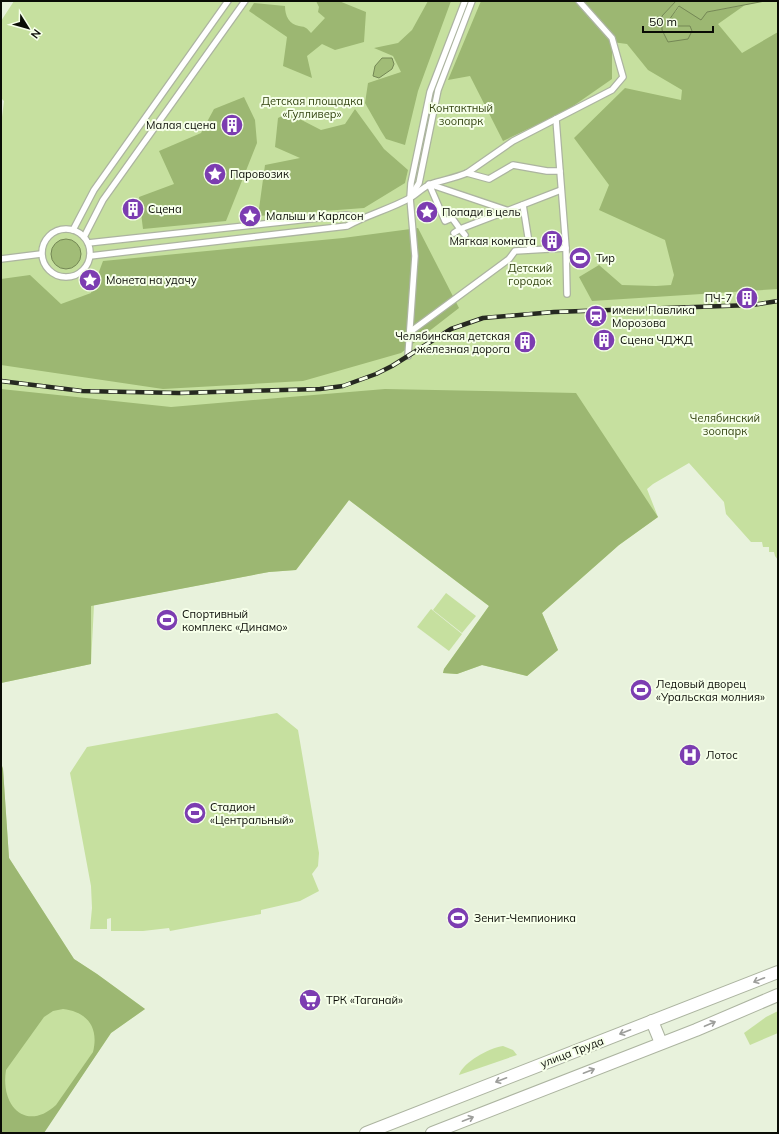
<svg xmlns="http://www.w3.org/2000/svg" width="779" height="1134" font-family="Mulish,sans-serif">
<style>
.green{fill:#c6e09f}
.forest{fill:#9cb772;fill-rule:evenodd}
.water{fill:#a1bc77;stroke:#748755}
.lines{fill:none;stroke-linecap:round;stroke-linejoin:round}
.pedestrian-casing{stroke:#acb4a0;stroke-width:8}
.primary-casing{stroke:#acb4a0;stroke-width:14}
.pedestrian{stroke:#fff;stroke-width:5.5}
.primary{stroke:#fff;stroke-width:12}
.rail-casing{stroke:#262921;stroke-width:4.5}
.rail{stroke:#f6ffe9;stroke-width:3;stroke-dasharray:9;stroke-linecap:butt}
.oneway{stroke:#9d9e9b}
.labels{text-anchor:middle;stroke-width:4;stroke-linejoin:round;paint-order:stroke}
.park-label{font-size:11px;fill:#341;stroke:#f6ffe9}
.poi-label{font-size:11px;fill:#0a0c06;stroke:#f6ffe9;text-anchor:start}
.street-label{font-size:11px;fill:#0a0c06;stroke:#f6ffe9}
</style>
<rect width="100%" height="100%" fill="#e8f2dc"/>
<g class="green">
<path d="M14 1H778V560L775 556 774 552H769V547H763L762 542H751L726 514 724 502 689 463 653 484 647 489 658 517 619 545 542 613 558 650 527 676 482 665 457 674 443 673 444 669 489 606 349 500 296 570 269 572 94 605 91 664 1 683V125L4 101 1 98V21Z"/>
<path d="M446 593 476 616 462 633 433 610Z"/>
<path d="M431 609 462 634 449 651 417 627Z"/>
<path d="M277 713 298 730 319 853 318 866 312 874 319 891 300 901 261 910V914L170 931 169 928 143 931H111V918L107 919V929H90L92 908 91 886 70 773 87 747Z"/>
<path d="M1 763 3 769 9 858 74 959 97 974 145 1009 111 1033 43 1133H1Z"/>
<path d="M778 1011V1033L750 1045 744 1033 766 1017Z"/>
<path d="M503 1046 513 1050 517 1055 459 1075C463 1062 489 1048 503 1046Z"/>
</g>
<g class="forest">
<path d="M316 1H339L366 12 364 42 335 50 322 44 307 56 312 78 283 66 287 37 249 11 254 3 285 6C285 16 289 24 299 26 303 27 303 26 306 28 308 29 309 31 311 33L325 18 318 12 319 7Z"/>
<path d="M428 1H451L418 91 405 145 386 139 381 131 365 103 368 83 401 72 393 56 374 48 398 43 412 30Z"/>
<path d="M481 1H676L662 16V30L690 26H674L669 20 680 6 707 12 745 5 718 24 742 53 778 32V289L592 301 579 277 599 265 622 285 656 286 671 285 674 275 665 240 599 210 609 185 574 138 625 88 681 100 682 90 648 70 627 44 612 42V79L566 111 503 141 470 76 448 80Z"/>
<path d="M244 97 255 120 257 143 226 221 143 229 139 197 174 184 159 151 201 133 214 109Z"/>
<path d="M355 109 384 149 408 170 405 183 364 208 258 216 265 165 300 158 275 147 278 118 288 113 321 130 345 124Z"/>
<path d="M418 228 459 308 401 353 303 381 163 389 1 365V279L30 275 61 304 91 293 103 261 343 238Z"/>
<path d="M1 389 171 407 385 389 576 393 658 517 619 545 542 613 558 650 527 676 482 665 457 674 443 673 444 669 489 606 349 500 296 570 269 572 91 606V664L1 683Z"/>
<path d="M1 763 3 769 9 858 74 959 97 974 145 1009 111 1033 44 1133H1ZM63 1009C88 1012 99 1028 93 1052L56 1105C27 1132 0 1107 6 1070L44 1017 53 1011Z"/>
</g>
<g class="water">
<path d="M676 1H765L707 12 701 20 679 6 669 20 674 26H690L692 31 688 39 668 42 662 30V16Z"/>
<path d="M382 58H392L394 64 392 69 379 78 373 76 375 66Z"/>
<circle cx="66" cy="254" r="15"/>
</g>
<g class="lines">
<g class="pedestrian-casing">
<g id="pedestrian">
<path d="M556 119 560 171"/>
<path d="M467 173 489 179 513 165 547 171H560L566 248 567 294"/>
<path d="M411 196 419 183 438 90 472 1"/>
<path d="M523 205 530 249"/>
<circle cx="66" cy="253" r="24"/>
<path d="M73 230 94 190 228 1"/>
<path d="M454 233 460 229 452 218 445 221 429 184 509 211"/>
<path d="M465 235 460 229 561 190"/>
<path d="M84 237 103 200 245 1"/>
<path d="M88 243 346 215 361 218"/>
<path d="M90 256 347 226C367 215 390 209 410 198 417 194 423 187 431 184 443 180 455 178 467 173L513 141 612 90 623 77 612 38 579 1"/>
<path d="M1 259 41 254"/>
<path d="M410 332 509 259 515 251 566 248"/>
<path d="M408 356 415 256 410 198 411 183 430 92 465 1"/>
</g>
</g>
<g class="primary-casing">
<g id="primary">
<path d="M652 1021 661 1043"/>
<path d="M366 1133 778 972"/>
<path d="M432 1133 696 1030 778 995"/>
</g>
</g>
<use href="#pedestrian" class="pedestrian"/>
<use href="#primary" class="primary"/>
<g class="rail-casing">
<path id="rail" d="M1 381 82 391 179 393 320 389 343 386 376 374 392 366 451 329 483 318 554 312 752 305 778 301"/>
</g>
<use href="#rail" class="rail"/>
</g>
<defs><path id="oneway-shaft" d="M-6 0H5M1.5-3L5.5 0L1.5 3" fill="none" stroke-width="1.6" stroke-linecap="round" stroke-linejoin="round"/></defs>
<g class="oneway">
<use href="#oneway-shaft" transform="translate(759 980) rotate(158)"/>
<use href="#oneway-shaft" transform="translate(710 1024) rotate(-23)"/>
<use href="#oneway-shaft" transform="translate(625 1032) rotate(159)"/>
<use href="#oneway-shaft" transform="translate(589 1071) rotate(-21)"/>
<use href="#oneway-shaft" transform="translate(501 1080) rotate(159)"/>
<use href="#oneway-shaft" transform="translate(468 1119) rotate(-21)"/>
</g>
<defs>
<g id="building-disc" transform="scale(1.15)"><circle r="9.5" fill="#7c3db1" stroke="#f6ffe9"/><path d="M-4-6H4V6H1V3H-1V6H-4ZM-2.5-4.3h1.7v1.8h-1.7ZM.8-4.3h1.7v1.8H.8ZM-2.5-1h1.7V.8h-1.7ZM.8-1h1.7V.8H.8Z" fill="#fff"/></g>
<g id="sight-disc" transform="scale(1.15)"><circle r="9.5" fill="#7c3db1" stroke="#f6ffe9"/><path d="M0-6L1.8-2.2L6-1.7L2.9 1.2L3.7 5.4L0 3.3L-3.7 5.4L-2.9 1.2L-6-1.7L-1.8-2.2Z" fill="#fff"/></g>
<g id="stadium-disc" transform="scale(1.15)"><circle r="9.5" fill="#7c3db1" stroke="#f6ffe9"/><path d="M0-5a6.5 5 0 1 0 0 10a6.5 5 0 1 0 0-10ZM-3.5-1.8h7v3.6h-7Z" fill="#fff"/></g>
<g id="station-disc" transform="scale(1.15)"><circle r="9.5" fill="#7c3db1" stroke="#f6ffe9"/><path d="M-3-6H3Q5-6 5-4V2Q5 4 3 4L4.5 6H3L1.5 4h-3L-3 6H-4.5L-3 4Q-5 4-5 2V-4Q-5-6-3-6ZM-3.5-4v3h7v-3ZM-3.5 1v1.5H-2V1ZM2 1v1.5H3.5V1Z" fill="#fff"/></g>
<g id="hospital-disc" transform="scale(1.15)"><circle r="9.5" fill="#7c3db1" stroke="#f6ffe9"/><path d="M-5-5h3v3.5h4V-5h3V5h-3V1.5h-4V5h-3Z" fill="#fff"/></g>
<g id="supermarket-disc" transform="scale(1.15)"><circle r="9.5" fill="#7c3db1" stroke="#f6ffe9"/><path d="M-6-5.5h2.5l.6 2H6L4.5 2H-2.5L-4.4-4H-6ZM-1.5 3.2a1.3 1.3 0 1 0 .1 0ZM3 3.2a1.3 1.3 0 1 0 .1 0Z" fill="#fff"/></g>
</defs>
<g fill-rule="evenodd">
<use href="#building-disc" x="232" y="125"/>
<use href="#sight-disc" x="215" y="174"/>
<use href="#building-disc" x="133" y="209"/>
<use href="#sight-disc" x="427" y="212"/>
<use href="#sight-disc" x="250" y="216"/>
<use href="#building-disc" x="552" y="241"/>
<use href="#stadium-disc" x="580" y="258"/>
<use href="#sight-disc" x="90" y="280"/>
<use href="#building-disc" x="747" y="298"/>
<use href="#station-disc" x="596" y="316"/>
<use href="#building-disc" x="604" y="340"/>
<use href="#building-disc" x="525" y="342"/>
<use href="#stadium-disc" x="167" y="620"/>
<use href="#stadium-disc" x="641" y="690"/>
<use href="#hospital-disc" x="690" y="755"/>
<use href="#stadium-disc" x="195" y="813"/>
<use href="#stadium-disc" x="458" y="918"/>
<use href="#supermarket-disc" x="310" y="1000"/>
</g>
<g class="labels">
<g class="park-label">
<text x="312" y="105">Детская площадка<tspan x="312" dy="13">«Гулливер»</tspan></text>
<text x="461" y="112">Контактный<tspan x="461" dy="13">зоопарк</tspan></text>
<text x="530" y="272">Детский<tspan x="530" dy="13">городок</tspan></text>
<text x="725" y="422">Челябинский<tspan x="725" dy="13">зоопарк</tspan></text>
</g>
<g class="poi-label">
<text x="216" y="129" text-anchor="end">Малая сцена</text>
<text x="230" y="178">Паровозик</text>
<text x="148" y="213">Сцена</text>
<text x="442" y="216">Попади в цель</text>
<text x="266" y="220">Малыш и Карлсон</text>
<text x="536" y="245" text-anchor="end">Мягкая комната</text>
<text x="596" y="262">Тир</text>
<text x="106" y="284">Монета на удачу</text>
<text x="732" y="302" text-anchor="end">ПЧ-7</text>
<text x="612" y="314">имени Павлика<tspan x="612" dy="13">Морозова</tspan></text>
<text x="510" y="340" text-anchor="end">Челябинская детская<tspan x="510" dy="13">железная дорога</tspan></text>
<text x="620" y="344">Сцена ЧДЖД</text>
<text x="182" y="618">Спортивный<tspan x="182" dy="13">комплекс «Динамо»</tspan></text>
<text x="656" y="688">Ледовый дворец<tspan x="656" dy="13">«Уральская молния»</tspan></text>
<text x="706" y="759">Лотос</text>
<text x="210" y="811">Стадион<tspan x="210" dy="13">«Центральный»</tspan></text>
<text x="474" y="922">Зенит-Чемпионика</text>
<text x="326" y="1004">ТРК «Таганай»</text>
</g>
<g class="street-label">
<text transform="translate(572 1052) rotate(-21)" y="4">улица Труда</text>
</g>
</g>
<rect width="779" height="1134" fill="none" stroke="#0a0c06" stroke-width="4"/>
<g transform="translate(28 28) rotate(127)" stroke="#f6ffe9" stroke-width="3" paint-order="stroke">
<path d="M0-3L7 15L0 10L-7 15Z" fill="#0a0c06"/>
<text y="-6" font-size="11" font-weight="bold" text-anchor="middle" fill="#0a0c06">N</text>
</g>
<path d="M643 26v6h70v-6" fill="none" stroke="#0a0c06" stroke-width="2"/>
<text x="649" y="26" font-size="12" fill="#0a0c06" stroke="#f6ffe9" stroke-width="3" paint-order="stroke">50 m</text>
</svg>
